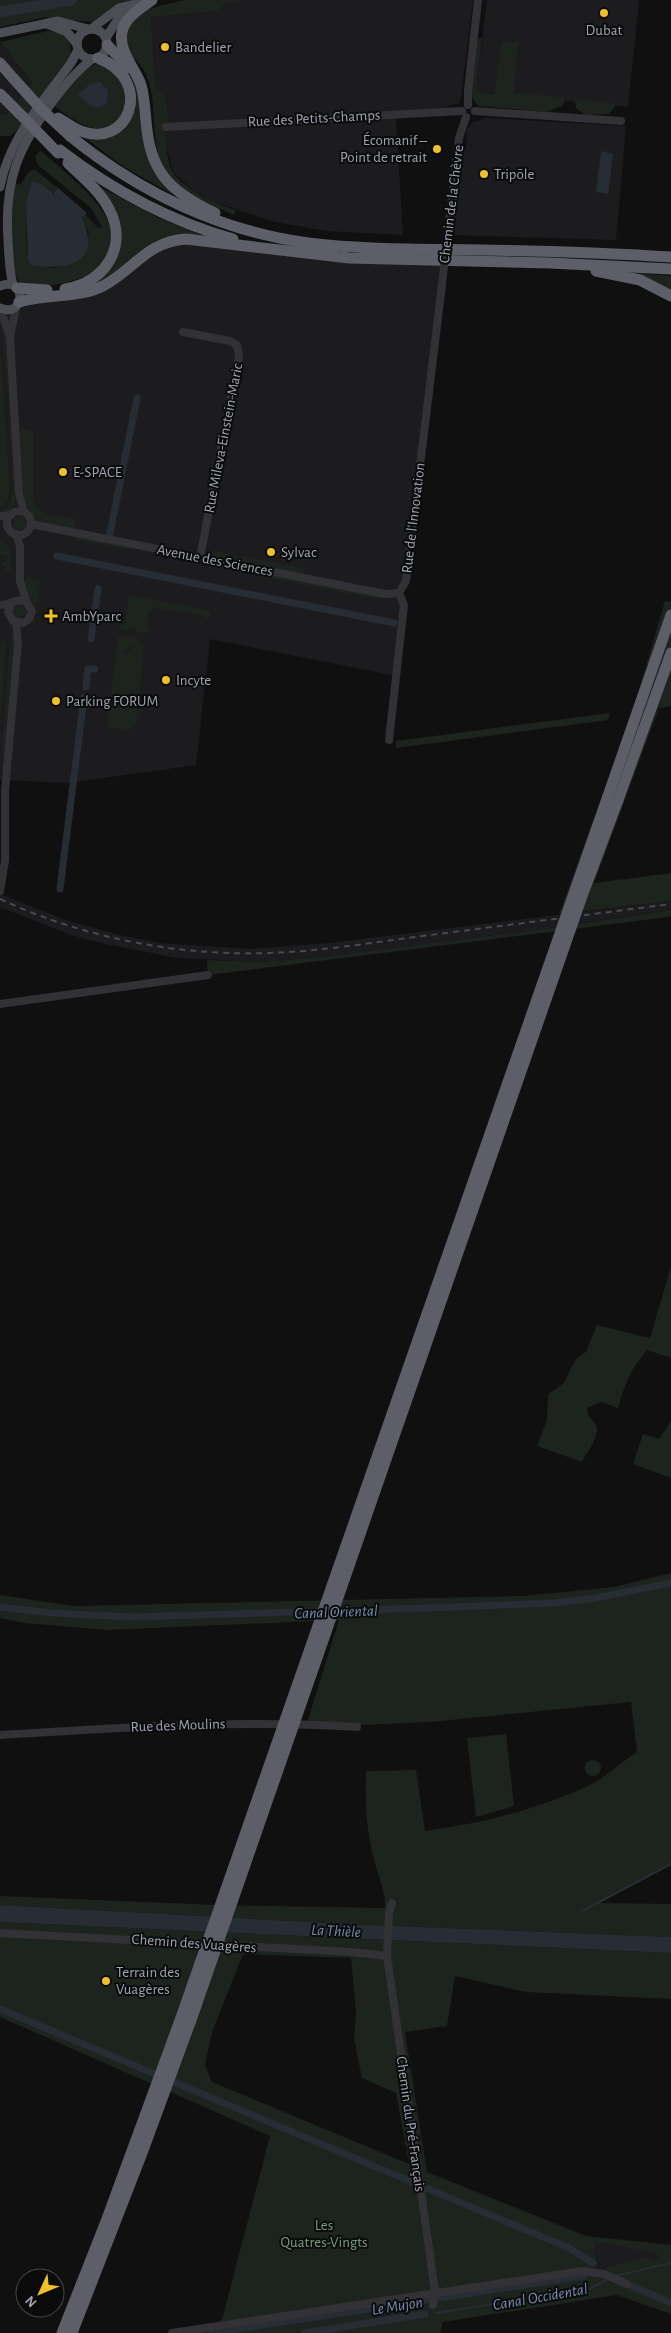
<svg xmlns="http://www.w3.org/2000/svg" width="671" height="2333" font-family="'Alegreya Sans',sans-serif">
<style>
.built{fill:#1c1c1e}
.green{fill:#1c241d;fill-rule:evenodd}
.water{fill:#262d34}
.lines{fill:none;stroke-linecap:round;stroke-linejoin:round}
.stream{stroke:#262d34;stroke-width:2}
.canal{stroke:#262d34;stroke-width:7}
.river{stroke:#262d34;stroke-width:11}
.minor{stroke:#313136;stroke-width:8}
.major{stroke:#4d4e55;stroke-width:9}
.highway{stroke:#5d5e67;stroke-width:11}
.rail{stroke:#48494f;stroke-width:2;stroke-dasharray:6 5;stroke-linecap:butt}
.minor-bridge{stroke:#313136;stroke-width:8}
.highway-bridge{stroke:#5d5e67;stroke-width:11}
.poi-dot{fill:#f0c029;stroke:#0b0b0c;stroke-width:2}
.labels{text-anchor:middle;stroke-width:4;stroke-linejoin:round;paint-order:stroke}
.poi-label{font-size:15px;fill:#a1a4b2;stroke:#0b0b0c;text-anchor:start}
.street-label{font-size:15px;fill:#a1a4b2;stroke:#0b0b0c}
.park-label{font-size:15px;fill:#779d7d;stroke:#0b0b0c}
.water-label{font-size:16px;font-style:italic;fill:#778fae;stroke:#0b0b0c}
</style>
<rect width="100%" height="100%" fill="#101011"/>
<g class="built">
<path d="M245 0H473L461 97 459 103 447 106V115L396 118 403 235 326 231 271 221 210 200 192 189 173 172 166 145 164 123 169 122 165 95 156 87 151 17 219 11 226 3Z"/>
<path d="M487 0H639L628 107 476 92Z"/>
<path d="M0 43 32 83 6 115 0 114Z"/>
<path d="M487 118 626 126 616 240 452 235 461 159 464 149H466L467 129 473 122Z"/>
<path d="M165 243 445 261 401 596 396 676 210 639 196 765 68 783 0 780V313L12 314 23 305 59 296Z"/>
<path d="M0 894 68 921 120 935 159 943 251 949 329 943 671 901V910L544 929 328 956 262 962 177 958 105 944 71 935 0 907Z"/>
<path d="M596 2242 656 2252 664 2256 661 2259 604 2274 588 2271 597 2258 594 2254Z"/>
</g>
<g class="green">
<path d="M0 0H136L93 22 48 19 47 17 0 27Z"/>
<path d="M186 0H245L226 3 219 11 151 17 156 87 165 95 169 123H164C166 137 166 152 170 166 177 187 217 204 236 210L234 215C212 205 185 195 169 175 143 143 165 93 138 62 135 59 130 56 128 51 125 46 125 29 127 25 137 8 169 4 186 0Z"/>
<path d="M48 31C65 32 75 42 69 60L19 129 10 136H0V114L6 115 32 83 0 42Z"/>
<path d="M480 38H482L476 92 494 94 502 42H518L514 93 562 97 565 101 562 106 547 112 479 106 474 101 471 94 477 40Z"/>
<path d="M96 64C109 63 124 83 125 96 126 103 123 112 119 118 100 142 71 119 55 106L85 69Z"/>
<path d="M125 68 137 88 144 145 174 192 172 194 124 167 84 137 126 123Z"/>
<path d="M578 99 617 104 609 114 585 115 576 108 575 101Z"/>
<path d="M40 150C58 166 97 197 107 219 130 273 59 293 20 283 6 266 12 206 14 183L20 185 28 173 34 169 58 188 52 193 43 185 26 208C29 224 22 255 33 266L56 268 89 234 82 218 85 214 98 228 102 227 91 208 38 165 35 157Z"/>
<path d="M98 186 157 217 200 235 186 236 109 280 83 287 119 245Z"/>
<path d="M632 273 671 276V293Z"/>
<path d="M0 315 6 341 9 374 15 494C15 504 13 511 2 512L11 501 13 494 8 392Z"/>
<path d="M0 341 10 493 7 501 0 507Z"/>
<path d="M19 427 33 432V499C34 517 62 515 76 519L74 529C64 527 49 527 40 522 17 510 21 450 19 427Z"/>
<circle cx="20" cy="523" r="7"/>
<path d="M76 536 131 547 130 550 75 540Z"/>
<path d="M0 539C13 548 11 556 11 571L1 572 5 571V566H1L2 561 6 562 8 556 0 554Z"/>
<path d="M207 550 304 568 303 574 214 556Z"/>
<path d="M213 563 383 597 382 600 212 567Z"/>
<path d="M27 578 41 580 36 607 28 597 24 581Z"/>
<path d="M129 595 207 610 210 612V617L204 619 201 615 153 608 149 611 147 629 152 630 149 632 138 633 134 627 128 631 119 628V626H124Z"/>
<path d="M665 601 671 602V706L659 708 594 883 671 873V901L559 914 632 714Z"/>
<circle cx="20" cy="611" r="7"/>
<path d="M11 636H14L4 752 1 756Z"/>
<path d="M134 636 140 642 122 652 124 654 139 643 144 646 136 724 130 730 107 727 118 637Z"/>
<path d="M0 641 6 643 0 728Z"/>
<path d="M610 713 608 720 396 748V741Z"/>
<path d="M671 910V916L653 919 208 975 207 960 262 962 328 956 544 929Z"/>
<path d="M671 1267V1358L647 1350C631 1369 624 1385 618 1408L602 1402 587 1408C588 1417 591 1418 596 1425 601 1434 586 1454 582 1462L537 1446 547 1420 548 1394 563 1384 576 1359 586 1352 597 1325 650 1338Z"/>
<path d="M671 1421V1478L633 1464 643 1434 659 1439Z"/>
<path d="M671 1573V1864L600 1903 671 1904V1937L346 1924 0 1905V1896L217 1905 385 1908C386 1891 377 1873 373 1856 366 1827 365 1800 366 1771L416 1770 425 1831C481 1824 538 1809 590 1785 607 1776 621 1762 637 1752L631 1702 431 1722 360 1725 307 1723 339 1620 107 1630 25 1623 0 1618V1595L73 1606 523 1596 614 1587Z"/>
<path d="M506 1734 514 1806 476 1817 467 1738Z"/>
<circle cx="593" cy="1768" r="8"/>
<path d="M0 1922 671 1953V1999L526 1992 455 1976 447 2026 405 2032 427 2172 586 2236 671 2245V2314L617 2295 443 2322 440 2333H167L220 2323 223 2316 270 2136 0 2017ZM243 1954 351 1958 356 2014 354 2039 362 2078 396 2093 409 2164 212 2082 205 2065 212 2032ZM596 2242 647 2251 649 2254 656 2252 657 2255 663 2257 653 2261 648 2257 607 2267 604 2274 588 2271 597 2258 594 2254Z"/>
</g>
<g class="water">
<path d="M99 81 108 91 107 102C96 114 86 103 78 94L92 83Z"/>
<path d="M601 151 613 154 608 194 596 192Z"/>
<path d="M32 181 43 185 64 203 53 193 58 188 87 213 82 218C102 262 70 270 33 266L28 261 26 202Z"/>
<path d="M0 1905 346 1924 671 1937V1953L0 1922Z"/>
</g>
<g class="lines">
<g class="stream">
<path d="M582 1911 671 1864"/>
<path d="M615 2276 671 2263"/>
<path d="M436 2313 589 2289 608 2279"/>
</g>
<g class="canal">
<path d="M110 533 137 398"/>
<path d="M57 556 394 623"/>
<path d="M91 639 98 589"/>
<path d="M86 687 88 669H95"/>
<path d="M60 889 84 697"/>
<path d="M0 1607 52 1613 132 1617 426 1608 555 1603 596 1598 671 1583"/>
<path d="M0 2009 569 2248 593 2263"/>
<path d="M632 2286 671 2303"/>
<path d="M212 2333 583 2276"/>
<path d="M305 2333 425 2314"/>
</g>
<path class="river" d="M0 12 71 0"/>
<g class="minor">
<path d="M468 105V91L478 0"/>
<path d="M475 111 621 121"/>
<path d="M166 127 462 111"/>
<path d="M449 223 459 138 466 117"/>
<path d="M16 307 10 338 19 493 24 512"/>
<path d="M0 308 10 337"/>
<path d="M183 332 230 341 237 345 239 357 200 557"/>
<circle cx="19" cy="523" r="12"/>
<path d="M0 516 11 515"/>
<path d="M31 524 385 594 399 593"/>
<path d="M16 534 20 546V581L26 601"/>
<path d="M399 593 406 581 441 293"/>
<path d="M0 605C10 605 16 598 26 601L32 611 29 619 23 623 13 621 8 612 11 604"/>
<path d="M389 740 404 605 399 593"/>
<path d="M0 891 5 861V791L18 643 16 622"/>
<path d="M0 1004 208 975"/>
<path d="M0 1735C119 1728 238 1719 357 1727"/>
<path d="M392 1903 389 1913 387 1956 426 2227 435 2292 433 2305"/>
<path d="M0 1933 351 1952 387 1956"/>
<path d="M172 2333 582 2271 604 2274 627 2284"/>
</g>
<g class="major">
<path d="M47 24 67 32 77 44"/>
<circle cx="92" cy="44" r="15"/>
<path d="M91 29 119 8 148 1"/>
<path d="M0 33 58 21 88 29"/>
<path d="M106 38 118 19 136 6"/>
<path d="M0 187C9 138 43 102 71 63L78 50"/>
<path d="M13 285C9 270 9 255 8 240 4 181 18 147 53 101 65 86 76 71 92 59"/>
<path d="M0 286C27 275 26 319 0 308"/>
</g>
<g class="highway">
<path d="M152 0C141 8 125 17 122 32 118 51 135 68 141 85 145 99 145 115 147 130 152 176 175 194 215 213"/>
<path d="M107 45 130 68"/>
<path d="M0 63 13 78"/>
<path d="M0 94 24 118"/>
<path d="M76 129C129 154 156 80 98 58"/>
<path d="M70 136C139 192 220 231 308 243 366 250 424 249 482 250 545 251 608 253 671 257"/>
<path d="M60 150C112 190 170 221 233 239"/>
<path d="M596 271 640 280 671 296"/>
<path d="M17 288 47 290"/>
<path d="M65 289C105 283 129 246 109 209 100 191 82 177 68 163"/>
<path d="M19 302C47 293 77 299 103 286 135 269 146 242 186 239L349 258 550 263 671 269"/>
<path d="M608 796 671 615"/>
<path d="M618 800 671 653"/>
</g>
<path class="rail" d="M0 899C84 938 177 956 269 953 325 951 382 941 438 934 516 924 593 914 671 904"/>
<path class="minor-bridge" d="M441 293 449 223"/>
<g class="highway-bridge">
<path d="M13 78 41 109 70 136"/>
<path d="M24 118 58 153"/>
<path d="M58 118 76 129"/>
<path d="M62 2333 107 2219 182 2015 608 796"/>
<path d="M72 2333 142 2153 191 2020 582 896 618 800"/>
</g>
</g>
<g class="poi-dot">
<circle cx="604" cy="13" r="5"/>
<circle cx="165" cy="47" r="5"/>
<circle cx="437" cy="149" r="5"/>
<circle cx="484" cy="174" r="5"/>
<circle cx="63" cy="472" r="5"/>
<circle cx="271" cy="552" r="5"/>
<path d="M48.5 608.5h5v5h5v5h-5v5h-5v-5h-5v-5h5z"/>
<circle cx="166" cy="680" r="5"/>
<circle cx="56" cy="701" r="5"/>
<circle cx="106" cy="1981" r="5"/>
</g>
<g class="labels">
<g class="poi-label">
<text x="604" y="35" text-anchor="middle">Dubat</text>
<text x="175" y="52">Bandelier</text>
<text x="427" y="145" text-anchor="end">Écomanif –<tspan x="427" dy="17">Point de retrait</tspan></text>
<text x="494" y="179">Tripōle</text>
<text x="73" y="477">E-SPACE</text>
<text x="281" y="557">Sylvac</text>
<text x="62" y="621">AmbYparc</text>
<text x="176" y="685">Incyte</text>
<text x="66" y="706">Parking FORUM</text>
<text x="116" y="1977">Terrain des<tspan x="116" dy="17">Vuagères</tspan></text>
</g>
<g class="street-label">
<text transform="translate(314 118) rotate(-3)" y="5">Rue des Petits-Champs</text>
<text transform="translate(451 204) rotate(-83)" y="5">Chemin de la Chèvre</text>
<text transform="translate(223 438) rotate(-79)" y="5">Rue Mileva-Einstein-Maric</text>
<text transform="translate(413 518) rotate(-83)" y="5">Rue de l'Innovation</text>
<text transform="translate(215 560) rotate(11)" y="5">Avenue des Sciences</text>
<text transform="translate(178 1725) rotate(-2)" y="5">Rue des Moulins</text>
<text transform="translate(194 1943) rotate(4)" y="5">Chemin des Vuagères</text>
<text transform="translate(411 2124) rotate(82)" y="5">Chemin du Pré-Français</text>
</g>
<g class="park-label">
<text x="324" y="2230">Les<tspan x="324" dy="17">Quatres-Vingts</tspan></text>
</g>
<g class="water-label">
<text transform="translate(336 1611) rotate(-2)" y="6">Canal Oriental</text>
<text transform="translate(336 1930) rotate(3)" y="6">La Thièle</text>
<text transform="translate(540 2296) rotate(-10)" y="6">Canal Occidental</text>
<text transform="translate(397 2305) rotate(-9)" y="6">Le Mujon</text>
</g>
</g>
<g transform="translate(40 2293) rotate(226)"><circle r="24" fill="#0b0b0c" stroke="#47484e"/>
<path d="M0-4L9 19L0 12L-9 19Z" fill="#f0c029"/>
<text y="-8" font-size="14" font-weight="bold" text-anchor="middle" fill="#a1a4b2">N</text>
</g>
</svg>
